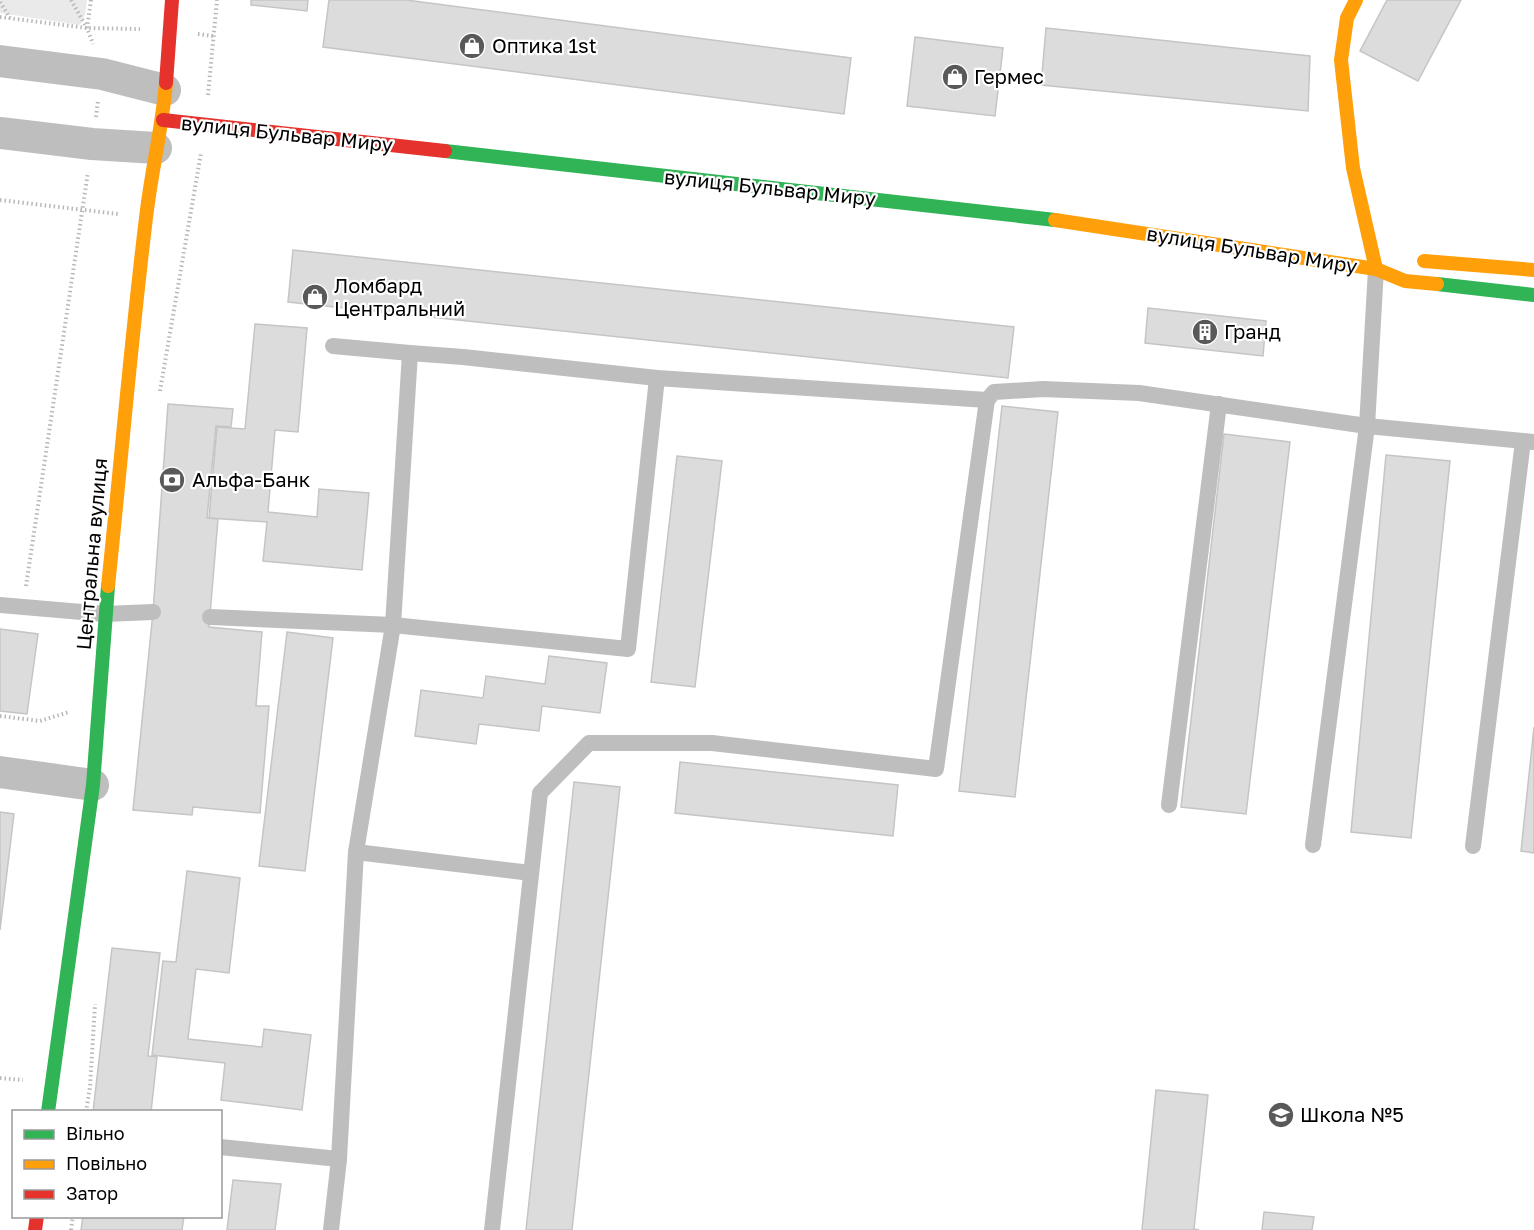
<svg xmlns="http://www.w3.org/2000/svg" width="1534" height="1230" font-family="'Golos Text',sans-serif">
<style>
.green{fill:#eaeaea}
.building{fill:#dcdcdc;stroke:#c5c5c5;stroke-width:1.5}
.lines{fill:none;stroke-linecap:round;stroke-linejoin:round}
.path{stroke:#b8b8b8;stroke-width:4;stroke-dasharray:1.5 3;stroke-linecap:butt}
.lane{stroke:#bebebe;stroke-width:16}
.street{stroke:#bebebe;stroke-width:32}
.fast{stroke:#30b455;stroke-width:14}
.slow{stroke:#ff9f0a;stroke-width:14}
.jam{stroke:#e5322d;stroke-width:14}
.labels{text-anchor:middle;stroke-width:4.5;stroke-linejoin:round;paint-order:stroke}
.poi-label{font-size:20px;fill:#000;stroke:#fff;text-anchor:start}
.street-label{font-size:20px;fill:#000;stroke:#fff}
</style>
<rect width="100%" height="100%" fill="#fff"/>
<path class="green" d="M0 0H87L85 15 80 25 0 13Z"/>
<g class="building">
<path d="M251 0H308L307 11 251 5Z"/>
<path d="M329 0H406L851 58 844 114 323 47Z"/>
<path d="M1387 0H1461L1418 81 1360 51Z"/>
<path d="M1046 28 1310 56 1308 111 1041 85Z"/>
<path d="M915 37 1003 48 995 116 907 106Z"/>
<path d="M293 250 1014 327 1008 378 288 302Z"/>
<path d="M1148 308 1266 321 1263 356 1145 343Z"/>
<path d="M255 324 307 328 298 432 275 430 268 512 317 517 319 489 369 493 362 570 263 561 267 522 209 518 217 427 245 429Z"/>
<path d="M168 404 233 409 231 427 216 426 207 518 218 519 209 627 262 632 256 706H269L260 813 193 807 192 815 133 810 153 612Z"/>
<path d="M1002 406 1058 412 1015 797 959 791Z"/>
<path d="M1224 434 1290 442 1246 814 1181 807Z"/>
<path d="M1386 455 1450 461 1411 838 1351 832Z"/>
<path d="M677 456 722 461 695 687 651 682Z"/>
<path d="M0 629 38 634 27 714 0 711Z"/>
<path d="M287 632 333 638 305 871 259 866Z"/>
<path d="M549 656 607 663 600 713 542 706 539 731 479 724 476 744 415 736 421 690 483 698 486 676 545 684Z"/>
<path d="M1534 727V853L1521 851Z"/>
<path d="M680 762 898 785 893 836 675 813Z"/>
<path d="M574 782 620 787 572 1230H526Z"/>
<path d="M0 812 14 814 0 930Z"/>
<path d="M187 871 240 878 229 973 196 969 188 1039 262 1047 264 1029 311 1035 302 1110 221 1100 225 1063 152 1055 163 961 176 962Z"/>
<path d="M112 948 160 953 148 1056 157 1057 151 1112H93Z"/>
<path d="M1156 1090 1208 1095 1194 1229 1199 1230H1142Z"/>
<path d="M233 1180 281 1184 275 1230H227Z"/>
<path d="M1264 1212 1314 1217 1312 1230H1262Z"/>
<path d="M83 1216H184L182 1230H81Z"/>
</g>
<g class="lines">
<g class="path">
<path d="M71 0 87 28"/>
<path d="M91 0 87 28 93 44"/>
<path d="M0 2 10 18"/>
<path d="M0 17 87 28 140 29"/>
<path d="M198 34 213 36"/>
<path d="M208 95 217 0"/>
<path d="M96 117 98 101"/>
<path d="M0 200 118 214"/>
<path d="M160 391 201 153"/>
<path d="M26 586 88 172"/>
<path d="M0 716 40 721 69 712"/>
<path d="M0 1078 23 1080"/>
<path d="M86 1112 90 1087 95 1004"/>
<path d="M71 1230 73 1216"/>
</g>
<g class="lane">
<path d="M1376 269 1367 426 1533 442"/>
<path d="M333 346 410 353"/>
<path d="M0 605 105 614 153 612"/>
<path d="M210 617 393 625 628 649 657 378"/>
<path d="M1169 805 1219 404"/>
<path d="M1473 846 1523 441"/>
<path d="M356 852 531 873"/>
<path d="M220 1147 339 1159"/>
<path d="M331 1230 339 1159 356 852 393 625 410 353 463 357 657 378 987 400 994 392 1043 389 1139 393 1367 426 1313 845"/>
<path d="M492 1230 540 793 589 743H712L936 769 987 400"/>
</g>
<g class="street">
<path d="M0 61 102 74 165 90"/>
<path d="M0 133 92 144 156 148"/>
<path d="M0 772 93 785"/>
</g>
<g class="fast">
<path d="M445 151 1055 220"/>
<path d="M1437 284 1534 295"/>
<path d="M48 1112 93 785 108 586"/>
</g>
<g class="slow">
<path d="M1356 0 1347 18 1341 60 1353 168 1376 269"/>
<path d="M1055 220 1376 269 1405 281 1437 284"/>
<path d="M1424 261 1534 270"/>
<path d="M108 586C121 463 131 340 146 218 151 173 162 129 166 83"/>
</g>
<g class="jam">
<path d="M166 83 172 0"/>
<path d="M163 120 445 151"/>
<path d="M35 1230 37 1216"/>
</g>
</g>
<defs>
<g id="shop-disc" transform="scale(1.35)"><circle r="9.5" fill="#595959" stroke="#fff"/><path d="M-5-2.5h2.3a2.7 3.5 0 0 1 5.4 0H5L5.5 6h-11ZM-1.5-2.5h3a1.5 2.3 0 0 0-3 0Z" fill="#fff"/></g>
<g id="building-disc" transform="scale(1.35)"><circle r="9.5" fill="#595959" stroke="#fff"/><path d="M-4-6H4V6H1V3H-1V6H-4ZM-2.5-4.3h1.7v1.8h-1.7ZM.8-4.3h1.7v1.8H.8ZM-2.5-1h1.7V.8h-1.7ZM.8-1h1.7V.8H.8Z" fill="#fff"/></g>
<g id="bank-disc" transform="scale(1.35)"><circle r="9.5" fill="#595959" stroke="#fff"/><path d="M-6-4H6V4H-6ZM0-2.3a2.3 2.3 0 1 0 0 4.6a2.3 2.3 0 1 0 0-4.6Z" fill="#fff"/></g>
<g id="school-disc" transform="scale(1.35)"><circle r="9.5" fill="#595959" stroke="#fff"/><path d="M0-5L7-2L0 1L-7-2ZM-4 1L0 2.5L4 1V4Q0 6-4 4Z" fill="#fff"/></g>
</defs>
<g fill-rule="evenodd">
<use href="#shop-disc" x="472" y="46"/>
<use href="#shop-disc" x="955" y="77"/>
<use href="#shop-disc" x="315" y="297"/>
<use href="#building-disc" x="1205" y="332"/>
<use href="#bank-disc" x="172" y="480"/>
<use href="#school-disc" x="1281" y="1115"/>
</g>
<g class="labels">
<g class="poi-label">
<text x="492" y="53">Оптика 1st</text>
<text x="974" y="84">Гермес</text>
<text x="334" y="293">Ломбард<tspan x="334" dy="23">Центральний</tspan></text>
<text x="1224" y="339">Гранд</text>
<text x="192" y="487">Альфа-Банк</text>
<text x="1300" y="1122">Школа №5</text>
</g>
<g class="street-label">
<text transform="translate(287 134) rotate(6)" y="7">вулиця Бульвар Миру</text>
<text transform="translate(770 188) rotate(6)" y="7">вулиця Бульвар Миру</text>
<text transform="translate(1252 250) rotate(9)" y="7">вулиця Бульвар Миру</text>
<text transform="translate(92 554) rotate(-85)" y="7">Центральна вулиця</text>
</g>
</g>
<rect x="12" y="1110" width="210" height="108" fill="#ffffff" stroke="#999999" stroke-width="1.5"/>
<rect x="24" y="1130" width="30" height="9" fill="#30b455" stroke="#999999" stroke-width="1.5"/>
<text x="66" y="1140" font-size="18" fill="#000000">Вільно</text>
<rect x="24" y="1160" width="30" height="9" fill="#ff9f0a" stroke="#999999" stroke-width="1.5"/>
<text x="66" y="1170" font-size="18" fill="#000000">Повільно</text>
<rect x="24" y="1190" width="30" height="9" fill="#e5322d" stroke="#999999" stroke-width="1.5"/>
<text x="66" y="1200" font-size="18" fill="#000000">Затор</text>
</svg>
